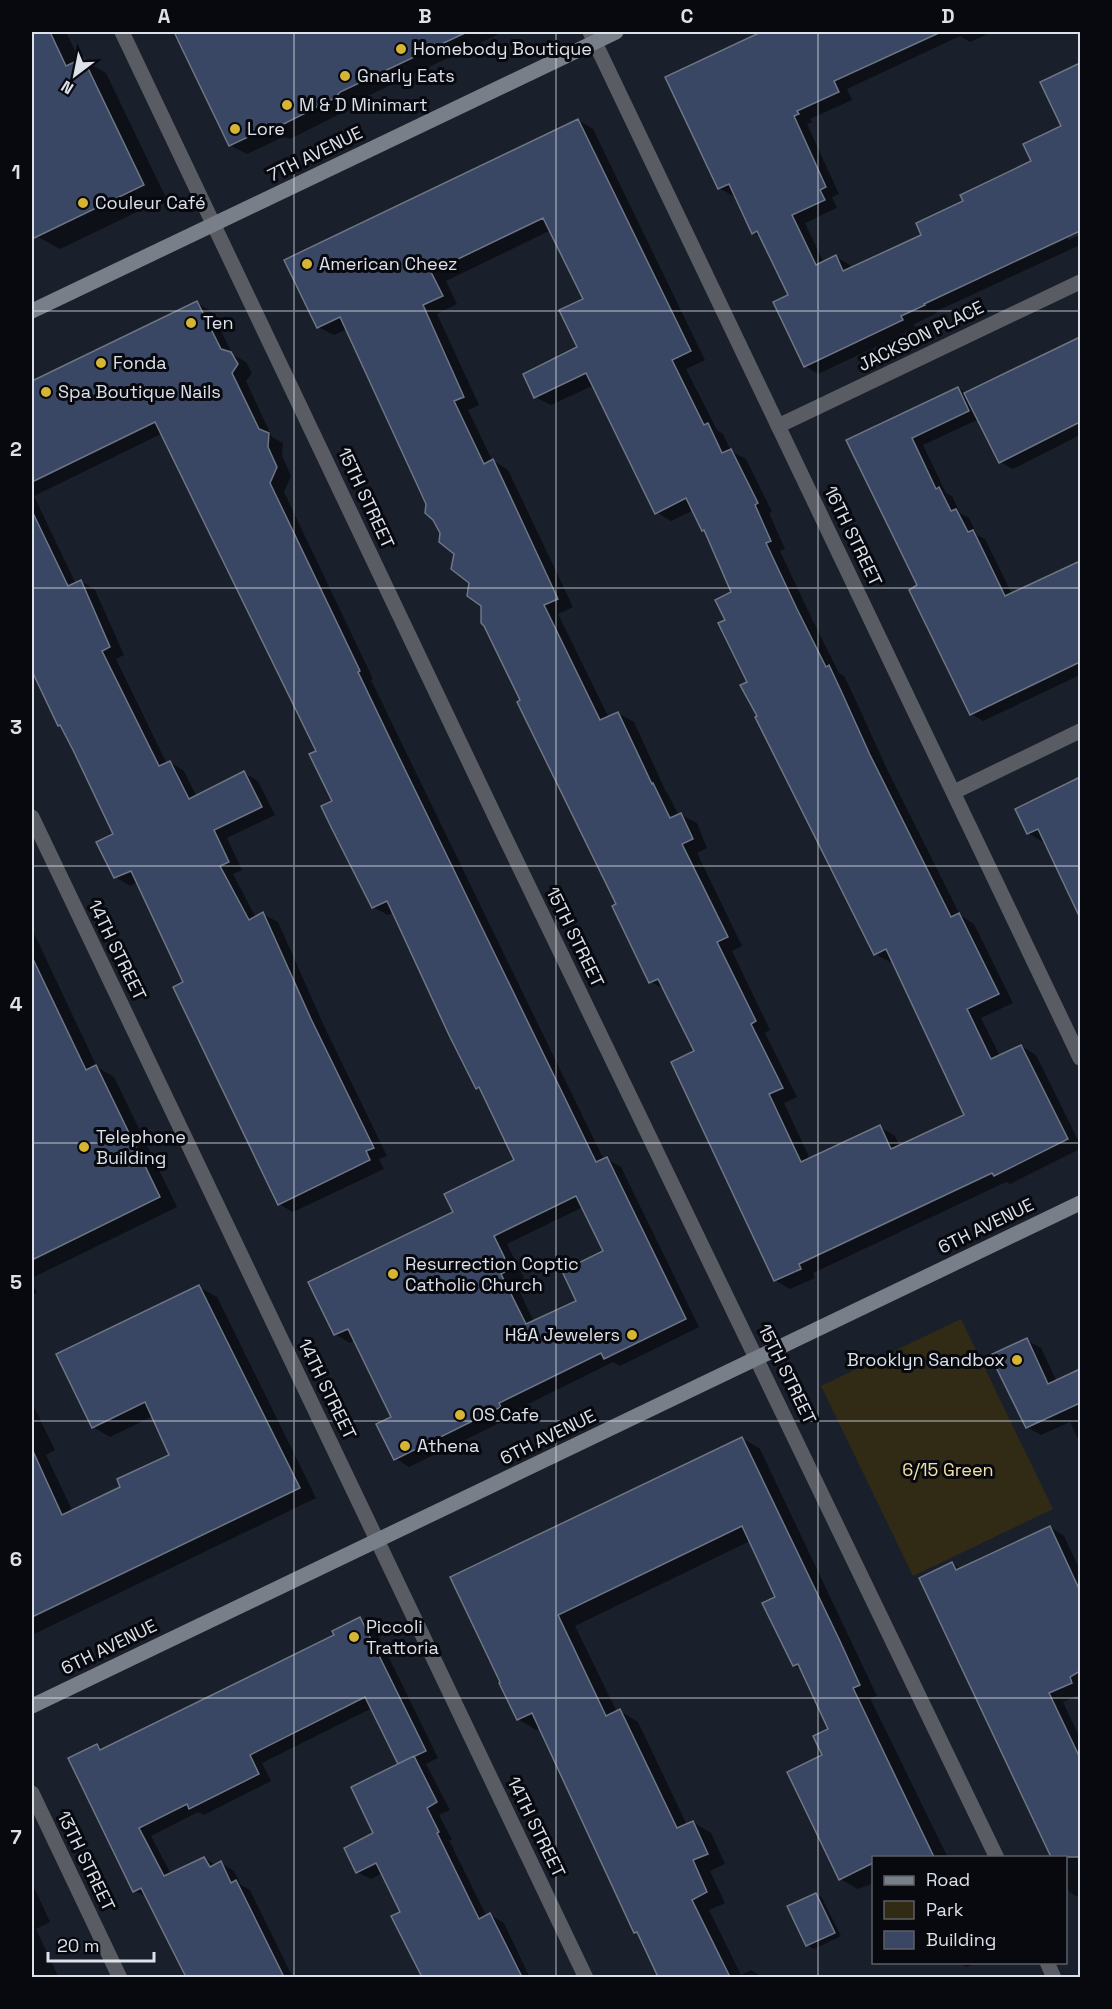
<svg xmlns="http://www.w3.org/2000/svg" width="1112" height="2009" font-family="'Space Grotesk',sans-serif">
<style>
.green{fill:#312b16}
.shadow{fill:#0007;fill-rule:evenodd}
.building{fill:#394764;stroke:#6e7685;stroke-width:1.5;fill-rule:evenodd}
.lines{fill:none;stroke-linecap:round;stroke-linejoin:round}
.street{stroke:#595c63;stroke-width:15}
.secondary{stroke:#797f89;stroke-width:15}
.grid{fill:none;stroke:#dde1ea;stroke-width:1.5;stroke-opacity:0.55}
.poi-dot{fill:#d6b534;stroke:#07090e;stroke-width:2}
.labels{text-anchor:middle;stroke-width:6;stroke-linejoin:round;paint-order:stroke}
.poi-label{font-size:18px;fill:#dde1ea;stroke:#07090e;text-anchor:start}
.street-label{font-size:18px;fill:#dde1ea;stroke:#07090e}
.park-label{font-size:18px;fill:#f3e0a2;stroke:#07090e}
.neatline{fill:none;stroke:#dde1ea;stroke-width:2}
.grid-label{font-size:20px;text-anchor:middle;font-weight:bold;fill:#dde1ea}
</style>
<rect width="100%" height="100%" fill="#191f2b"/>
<path class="green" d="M961 1319 1053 1509 913 1576 821 1386Z"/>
<g class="shadow">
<path d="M32 32H66L80 61 83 60 106 73 166 198 60 249 36 236 32 227V124L64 109 49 77 32 85Z"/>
<path d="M172 32H230L233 37 243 32H503L357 101 352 108 290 139 283 137 247 154 230 145 182 44 177 41Z"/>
<path d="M764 32H992L970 42 960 36 847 89 852 100 810 119 812 122 807 124 839 194 832 197 837 208 805 223 824 263 836 257 850 265 852 268 923 235 965 202 1033 161 1063 127 1076 67 1080 70V232L1067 238 1069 240 1080 235V245L937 311V313L914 324 916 328 818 374 805 366 790 296 762 237 753 233 735 195 733 196 719 188 667 77Z"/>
<path d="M578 120 593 129 705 360 686 369 717 430 723 434 731 451 746 459 772 512 769 513 785 549 780 551 812 619 839 673 844 676 857 703 885 765 960 915 974 924 1013 1003 981 1018 1000 1056 1021 1046 1036 1055 1080 1144V1149L1010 1184 1006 1182 813 1273 815 1278 790 1289 775 1280 696 1052 665 990 651 982 618 905 522 701 483 606 456 554 441 533 347 329 334 335 318 327ZM551 230 585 299 579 348 535 397 551 405 594 385 656 512 671 521 694 510 703 530 706 532 733 593 727 621 759 717 875 954 890 962 893 961 966 1116 900 1147 895 1136 880 1127 810 1159 784 1103 797 1097 765 1033 770 1030 732 951 742 946 697 853 707 848 697 823 681 815 679 816 668 794 666 792 634 722 618 713 609 718 558 614 573 607 508 470 492 460 468 410 479 405 437 314 457 304 446 281Z"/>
<path d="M197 303 211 311 233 355 246 362 252 373 246 381 272 437 283 443 282 456 291 476 284 492 373 679 371 680 604 1160 607 1159 621 1167 699 1327 620 1366 613 1362 512 1412 514 1416 409 1467 395 1458 393 1418 355 1340 350 1343 335 1334 455 1212 516 1161 483 1091 477 1088 394 912 388 915 373 907 334 801 318 752 163 433 34 496 76 584 81 581 95 590 124 655 116 659 167 764 170 762 184 771 197 797 244 773 258 781 275 815 227 838 242 870 233 874 256 918 263 914 278 922 325 1028 387 1156 379 1159 384 1169 293 1212 279 1204 185 983 138 882 130 886 116 877 98 843 115 835 32 667V383ZM583 1207 605 1252 578 1302 534 1322 515 1282 524 1278 507 1244Z"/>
<path d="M1080 338V435L1013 469 1000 462 979 419 923 445 946 493 952 496 960 513 969 518 977 535 985 539 1012 594 1080 560V675L983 721 971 714 919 586 848 440 958 388 966 393Z"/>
<path d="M1080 779V915L1046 844 1028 833 1017 810Z"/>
<path d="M32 929 97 1067 114 1077 177 1207 32 1278Z"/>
<path d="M32 1282 37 1293 32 1295Z"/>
<path d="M199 1287 217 1297 316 1498 32 1635V1403L55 1450 46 1455 73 1512 122 1488 171 1455 153 1416 110 1437 93 1427Z"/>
<path d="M1026 1340 1041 1348 1057 1382 1080 1371V1443L1070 1422 1041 1435 1027 1427Z"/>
<path d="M742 1438 760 1449 877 1696 870 1698 948 1858H874V1883L858 1889 840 1879 824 1755 830 1729 802 1670 794 1665 777 1598 750 1541 575 1626 617 1712 620 1711 638 1722 687 1825 693 1822 711 1833 725 1864 710 1871 725 1903 709 1910 741 1975 751 1970 764 1978H660L640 1935 635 1932 540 1728 536 1730 518 1719 452 1577Z"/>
<path d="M1050 1527 1064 1536 1080 1570V1694L1063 1702 1080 1738V1898L1069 1892 1066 1884V1858H1053L921 1579 952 1564 961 1569Z"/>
<path d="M360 1619 374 1627 438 1758 426 1764 450 1810 439 1815 452 1840H449L487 1917 490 1915 504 1923 530 1978H424L393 1917 402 1912 383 1873 371 1879 357 1872 375 1834 401 1764 372 1708 262 1763 271 1781 204 1815 198 1812 151 1836 171 1874 204 1858 216 1865 221 1863 234 1871 241 1885 250 1890 293 1978H188L148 1898 134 1890 97 1745 104 1749 336 1635Z"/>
<path d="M32 1883 50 1922 36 1929 59 1978H32Z"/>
<path d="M816 1894 822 1898 841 1936 814 1949 807 1945 789 1907Z"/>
<path d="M958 1962H977L967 1967Z"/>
</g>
<g class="building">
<path d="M32 32H50L66 66 83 58 144 185 32 239Z"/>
<path d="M174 32H467L340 92 335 98 272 130 265 129 229 146Z"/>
<path d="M761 32H941L834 81 839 92 797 111 799 114 794 116 826 187 820 190 825 200 792 215 816 265 836 255 843 271 921 235 916 223 963 201 960 195 1031 161 1023 144 1061 126 1040 82 1080 63V231L924 304 925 305 901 316 903 320 804 367 773 302 788 295 773 264 757 231 752 234 729 184 718 189 665 77Z"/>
<path d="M578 119 691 351 672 360 704 425 708 423 722 453 731 449 758 503 755 505 771 541 766 543 797 609 826 667 829 665 842 693 870 755 951 917 959 913 999 994 967 1009 991 1059 1021 1045 1068 1139 994 1176 992 1173 799 1264 801 1269 774 1281 671 1062 694 1051 658 979 649 983 612 906 616 904 517 702 520 700 484 626 481 623V606L467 596 469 583 451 569 454 554 439 542 440 533 433 520 425 513 426 504 340 317 317 328 284 260ZM543 218 583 299 559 310 577 347 523 374 534 398 586 373 655 514 686 498 702 531 704 530 731 592 715 600 725 620 718 623 747 682 740 685 757 716 755 717 874 955 886 949 964 1115 891 1149 880 1125 801 1162 769 1094 783 1088 751 1024 756 1021 717 942 728 937 682 844 693 839 681 813 670 818 653 783 652 784 618 712 600 720 544 605 558 599 493 459 484 464 454 401 464 397 423 305 443 296 431 272Z"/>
<path d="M197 301 221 349 231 352 238 364 232 373 259 429 269 433 268 447 277 467 270 483 360 671 358 672 392 743 596 1162 607 1157 686 1319 604 1359 601 1353 499 1403 501 1407 394 1460 376 1424 391 1417 348 1329 334 1335 308 1282 453 1212 444 1194 514 1160 479 1087 476 1089 449 1035 387 901 372 908 332 829 321 806 332 801 309 754 316 751 155 422 32 482V381ZM576 1196 603 1251 562 1271 576 1301 526 1324 501 1274 510 1269 494 1236Z"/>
<path d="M1080 337V422L999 463 964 393Z"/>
<path d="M958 387 969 411 912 438 936 489 939 487 951 511 956 509 968 532 973 530 1005 596 1080 561V662L970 715 909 590 917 585 846 440Z"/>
<path d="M32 511 68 586 81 580 110 647 102 651 159 766 170 761 189 799 244 771 262 807 214 830 229 862 220 866 249 920 263 912 311 1019 374 1148 366 1151 370 1160 278 1205 173 987 183 982 131 871 114 878 96 842 113 834 73 750 60 725 58 726 32 671Z"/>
<path d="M1080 777V918L1038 829 1027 834 1015 809Z"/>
<path d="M32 957 86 1070 96 1065 160 1197 32 1260Z"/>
<path d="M199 1285 300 1488 32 1617V1449L62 1515 120 1487 117 1479 169 1455 145 1402 92 1428 56 1354Z"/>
<path d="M1027 1338 1048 1384 1080 1369V1403L1026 1428 990 1355Z"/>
<path d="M742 1437 839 1639 860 1685 853 1688 934 1857H873V1863L839 1880 787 1772 822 1755 813 1736 828 1729 798 1664 793 1666 762 1603 775 1597 742 1526 558 1615 606 1716 620 1709 677 1828 693 1821 708 1854 693 1860 707 1892 692 1900 730 1977H658L637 1932 634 1933 532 1713 517 1720 499 1683 500 1682 450 1577Z"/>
<path d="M1050 1526 1080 1591V1671L1070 1677 1072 1683 1049 1693 1080 1758V1857H1051L919 1578 952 1562 956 1570Z"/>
<path d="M360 1617 426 1751 398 1764 365 1697 250 1755 259 1774 189 1809 187 1804 139 1828 164 1876 204 1857 210 1867 221 1861 231 1883 236 1880 284 1977H186L141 1888 133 1892 68 1758 97 1744 100 1750 334 1635 332 1631Z"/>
<path d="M414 1756 437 1802 427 1808 439 1832 437 1833 479 1919 490 1913 522 1977H422L391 1916 400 1912 376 1863 356 1873 344 1848 373 1833 351 1787Z"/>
<path d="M816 1893 835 1933 806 1946 787 1906Z"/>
</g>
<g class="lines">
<g class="street">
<path d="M122 32 502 831 997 1858"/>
<path d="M590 32 1080 1058"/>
<path d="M778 426 1080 282"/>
<path d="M954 792 1080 731"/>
<path d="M32 817 586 1978"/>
<path d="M32 1793 120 1978"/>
<path d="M1047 1962 1054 1978"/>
</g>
<g class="secondary">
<path d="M32 311 616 32"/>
<path d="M32 1706 1080 1203"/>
</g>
</g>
<path class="grid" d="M294 32V1978M556 32V1978M818 32V1978M32 311H1080M32 588H1080M32 866H1080M32 1143H1080M32 1421H1080M32 1698H1080"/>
<g class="poi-dot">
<circle cx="401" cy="49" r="6"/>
<circle cx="345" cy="76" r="6"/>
<circle cx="287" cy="105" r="6"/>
<circle cx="235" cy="129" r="6"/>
<circle cx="83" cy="203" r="6"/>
<circle cx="307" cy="264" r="6"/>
<circle cx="191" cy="323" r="6"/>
<circle cx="101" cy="363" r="6"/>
<circle cx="46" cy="392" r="6"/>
<circle cx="84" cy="1147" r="6"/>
<circle cx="393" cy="1274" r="6"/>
<circle cx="632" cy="1335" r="6"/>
<circle cx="1017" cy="1360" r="6"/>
<circle cx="460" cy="1415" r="6"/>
<circle cx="405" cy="1446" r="6"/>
<circle cx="354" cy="1637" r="6"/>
</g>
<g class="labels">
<g class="poi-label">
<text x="413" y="55">Homebody Boutique</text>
<text x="357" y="82">Gnarly Eats</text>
<text x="299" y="111">M &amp; D Minimart</text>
<text x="247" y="135">Lore</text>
<text x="95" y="209">Couleur Café</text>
<text x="319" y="270">American Cheez</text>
<text x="203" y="329">Ten</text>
<text x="113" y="369">Fonda</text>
<text x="58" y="398">Spa Boutique Nails</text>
<text x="96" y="1143">Telephone<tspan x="96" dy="21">Building</tspan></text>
<text x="405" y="1270">Resurrection Coptic<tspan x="405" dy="21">Catholic Church</tspan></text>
<text x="620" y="1341" text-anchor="end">H&amp;A Jewelers</text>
<text x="1005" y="1366" text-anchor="end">Brooklyn Sandbox</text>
<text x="472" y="1421">OS Cafe</text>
<text x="417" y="1452">Athena</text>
<text x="366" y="1633">Piccoli<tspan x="366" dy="21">Trattoria</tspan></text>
</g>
<g class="street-label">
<text transform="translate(315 154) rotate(-26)" y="6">7TH AVENUE</text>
<text transform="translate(921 336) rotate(-26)" y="6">JACKSON PLACE</text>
<text transform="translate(366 498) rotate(65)" y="6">15TH STREET</text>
<text transform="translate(853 536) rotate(64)" y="6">16TH STREET</text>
<text transform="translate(575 937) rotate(64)" y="6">15TH STREET</text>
<text transform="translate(117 950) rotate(64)" y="6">14TH STREET</text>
<text transform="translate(986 1226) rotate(-26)" y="6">6TH AVENUE</text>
<text transform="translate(787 1374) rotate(64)" y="6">15TH STREET</text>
<text transform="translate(327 1389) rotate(64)" y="6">14TH STREET</text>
<text transform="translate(548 1437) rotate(-26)" y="6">6TH AVENUE</text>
<text transform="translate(109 1647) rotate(-26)" y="6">6TH AVENUE</text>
<text transform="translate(536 1827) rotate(64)" y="6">14TH STREET</text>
<text transform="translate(86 1861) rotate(64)" y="6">13TH STREET</text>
</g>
<g class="park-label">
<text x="948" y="1476">6/15 Green</text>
</g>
</g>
<rect width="1112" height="2009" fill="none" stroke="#07090e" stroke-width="66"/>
<rect x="872" y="1856" width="195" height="108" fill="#07090e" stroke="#5d5f66" stroke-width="1.5"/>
<rect x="884" y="1876" width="30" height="9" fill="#797f89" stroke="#5d5f66" stroke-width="1.5"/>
<text x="926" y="1886" font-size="18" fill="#dde1ea">Road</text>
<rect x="884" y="1901" width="30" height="18" fill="#312b16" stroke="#5d5f66" stroke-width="1.5"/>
<text x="926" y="1916" font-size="18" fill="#dde1ea">Park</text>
<rect x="884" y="1931" width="30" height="18" fill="#394764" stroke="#5d5f66" stroke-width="1.5"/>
<text x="926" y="1946" font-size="18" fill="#dde1ea">Building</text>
<g transform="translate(75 75) rotate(212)" stroke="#07090e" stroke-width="4.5" paint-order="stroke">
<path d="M0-4.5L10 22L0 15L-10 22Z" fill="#dde1ea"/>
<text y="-9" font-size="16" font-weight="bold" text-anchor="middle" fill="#dde1ea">N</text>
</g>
<path d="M48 1952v9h106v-9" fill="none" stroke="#dde1ea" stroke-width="3"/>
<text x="57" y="1952" font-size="18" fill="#dde1ea" stroke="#07090e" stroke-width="4.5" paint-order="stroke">20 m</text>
<rect x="33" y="33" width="1046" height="1943" class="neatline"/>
<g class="grid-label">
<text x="164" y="23">A</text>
<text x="425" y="23">B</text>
<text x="687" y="23">C</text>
<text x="948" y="23">D</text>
<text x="16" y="179">1</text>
<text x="16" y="456">2</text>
<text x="16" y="734">3</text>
<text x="16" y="1011">4</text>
<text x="16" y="1289">5</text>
<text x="16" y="1566">6</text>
<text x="16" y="1844">7</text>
</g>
</svg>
